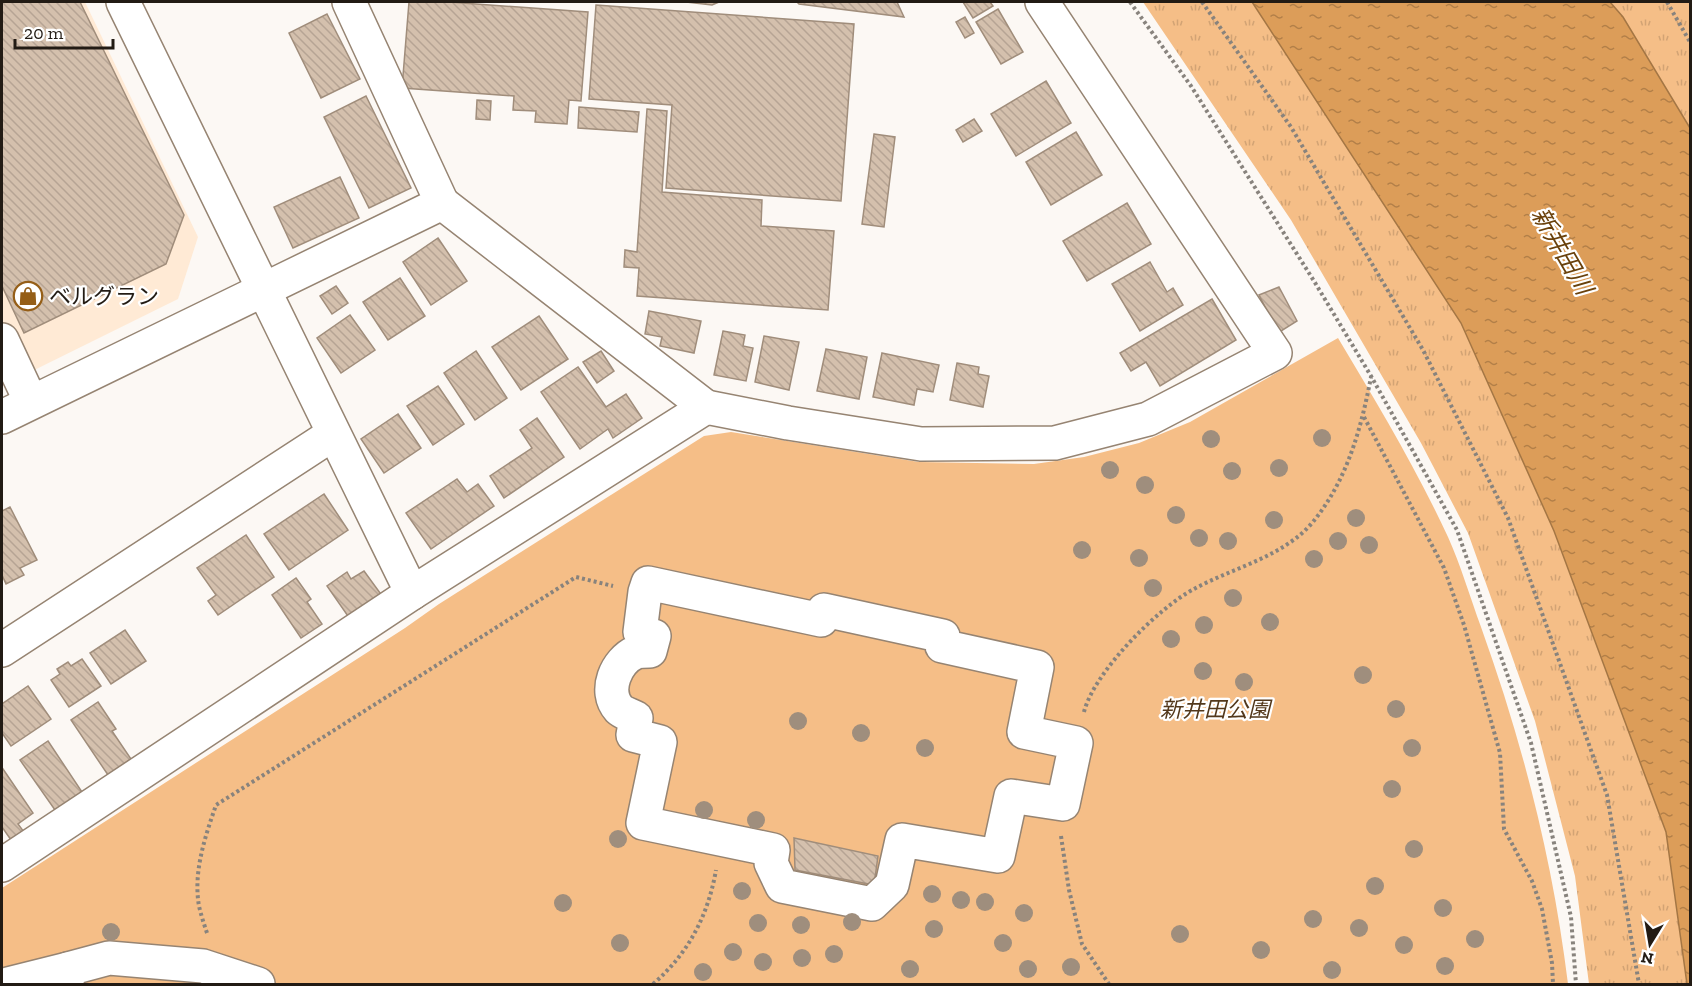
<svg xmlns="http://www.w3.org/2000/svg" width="1692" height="986" font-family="'Zilla Slab','Noto Sans JP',serif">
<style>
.built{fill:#ffead5}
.grass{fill:url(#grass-tufts)}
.park{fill:#f5be87}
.water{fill:url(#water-ripples);stroke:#a47644;stroke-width:1.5}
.building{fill:url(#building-back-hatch);stroke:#a08d7b;stroke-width:1.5}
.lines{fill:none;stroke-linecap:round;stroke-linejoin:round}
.minor-casing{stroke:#968472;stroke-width:36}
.path{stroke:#88837d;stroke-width:4;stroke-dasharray:3 3;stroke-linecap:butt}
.minor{stroke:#fff;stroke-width:33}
.tree{fill:#9f8e7d}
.labels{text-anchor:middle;stroke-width:4.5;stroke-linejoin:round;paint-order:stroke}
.poi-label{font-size:22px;fill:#221b14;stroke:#fff;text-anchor:start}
.park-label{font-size:22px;font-style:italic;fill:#53381b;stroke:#fff}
.water-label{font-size:24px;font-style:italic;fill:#6a410b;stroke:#fff}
</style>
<defs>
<pattern id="grass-tufts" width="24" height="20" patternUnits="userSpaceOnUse" patternTransform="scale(1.5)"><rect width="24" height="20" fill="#f5be87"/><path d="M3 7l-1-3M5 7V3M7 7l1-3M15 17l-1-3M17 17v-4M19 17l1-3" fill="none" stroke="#d2a374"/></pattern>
<pattern id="water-ripples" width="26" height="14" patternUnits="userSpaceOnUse" patternTransform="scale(1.5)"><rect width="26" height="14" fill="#dc9d59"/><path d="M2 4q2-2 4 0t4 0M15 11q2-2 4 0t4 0" fill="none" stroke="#b27f48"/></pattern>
<pattern id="building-back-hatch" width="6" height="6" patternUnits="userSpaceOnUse" patternTransform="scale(1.5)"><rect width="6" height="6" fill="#d4c0ad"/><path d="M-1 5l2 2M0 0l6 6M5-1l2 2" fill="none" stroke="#b6a494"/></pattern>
</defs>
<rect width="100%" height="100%" fill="#fcf8f4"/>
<path class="built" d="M2 2H85L198 237 178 299 2 386Z"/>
<g class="grass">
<path d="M1143 2H1252L1461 323 1554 531 1666 832 1687 984H1589L1575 876 1535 721 1468 533 1421 443 1291 220Z"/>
<path d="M1610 2H1690V128L1623 17Z"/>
</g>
<path class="park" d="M1338 338C1377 403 1416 468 1448 537 1461 566 1470 597 1481 627 1523 744 1553 861 1568 984H2V888L405 628 439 604 704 436 731 432 919 462 1034 464 1084 457 1139 443 1190 422Z"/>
<path class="water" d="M1252 2H1610L1623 17 1690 128V984H1687L1666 832 1554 531 1461 323Z"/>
<g class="building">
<path d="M2 2H80L184 215 166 264 24 333 2 286Z"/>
<path d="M409 2H449L588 12 581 101 569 100 567 124 535 122 536 111 513 110 514 96 402 88Z"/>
<path d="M686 2H719L712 5Z"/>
<path d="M797 2H897L904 17 799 4Z"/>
<path d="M963 2H990L993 6 973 18Z"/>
<path d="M596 5 854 24 841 201 666 188 672 105 589 99Z"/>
<path d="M998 9 1023 52 1001 64 976 22Z"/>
<path d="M327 14 360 79 321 98 289 33Z"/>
<path d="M965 17 974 33 965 38 956 22Z"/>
<path d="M1046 81 1071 123 1016 156 991 114Z"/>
<path d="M366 96 411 188 369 208 324 117Z"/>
<path d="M477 100 491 101 490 120 476 119Z"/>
<path d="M579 107 639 112 637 132 578 128Z"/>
<path d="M647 109 667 111 662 192 762 200 761 226 834 231 828 310 637 296 639 268 624 267 625 250 637 252Z"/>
<path d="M974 119 982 131 963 142 956 130Z"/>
<path d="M1076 132 1102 175 1051 205 1026 162Z"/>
<path d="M874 134 895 137 884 227 862 224Z"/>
<path d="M340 177 359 218 293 248 274 207Z"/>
<path d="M1127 203 1151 244 1087 281 1063 241Z"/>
<path d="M438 238 467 281 431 305 403 262Z"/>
<path d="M1150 262 1167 292 1173 288 1183 305 1140 331 1112 284Z"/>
<path d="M400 278 425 316 388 340 363 302Z"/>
<path d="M336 286 348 303 332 314 320 296Z"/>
<path d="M1279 287 1297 321 1278 333 1259 295Z"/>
<path d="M1212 299 1236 340 1160 386 1146 362 1131 371 1120 353Z"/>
<path d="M649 311 701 321 694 353 660 346 662 337 645 334Z"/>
<path d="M350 315 375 350 341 373 317 338Z"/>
<path d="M539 316 568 359 521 390 492 347Z"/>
<path d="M723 331 745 335 743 346 753 348 746 381 714 375Z"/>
<path d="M764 336 799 342 789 390 755 382Z"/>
<path d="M826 349 867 357 859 399 817 391Z"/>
<path d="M476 351 507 398 475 420 444 373Z"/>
<path d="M601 351 614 371 597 383 583 362Z"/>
<path d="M882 353 939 365 933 392 917 389 914 405 873 397Z"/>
<path d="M957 363 979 367 978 374 989 376 983 407 950 400Z"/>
<path d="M578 367 606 407 626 394 642 418 613 438 608 429 580 449 541 392Z"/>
<path d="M438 386 464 424 433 445 407 406Z"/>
<path d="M398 414 421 448 384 473 361 439Z"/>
<path d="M537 418 564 457 504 498 490 476 532 448 520 430Z"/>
<path d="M457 479 467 492 478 484 494 506 431 549 406 513Z"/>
<path d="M324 494 348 530 289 570 264 534Z"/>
<path d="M10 507 37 560 20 568 24 575 6 584 2 575V511Z"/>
<path d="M246 535 274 577 218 615 208 601 216 595 197 568Z"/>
<path d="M364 571 383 597 350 619 327 586 347 572 351 579Z"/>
<path d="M296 578 311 599 307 602 322 624 301 638 272 595Z"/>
<path d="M125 630 146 661 111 684 90 653Z"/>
<path d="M82 659 101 686 69 707 51 680 60 674 57 669 68 662 71 666Z"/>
<path d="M28 686 51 719 11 746 2 733V704Z"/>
<path d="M98 702 116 729 112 731 131 759 108 775 71 720Z"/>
<path d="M48 741 82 792 55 810 20 760Z"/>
<path d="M3 769 33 813 18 824 24 832 11 840 2 827V770Z"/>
<path d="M794 838 878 856 874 885 795 870Z"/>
</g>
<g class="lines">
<g class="minor-casing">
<g id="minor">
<path d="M123 2 412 593"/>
<path d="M442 203 706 407"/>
<path d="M2 340 31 402"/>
<path d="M2 417 442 203 349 2"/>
<path d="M648 583 821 620 824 610 943 636 942 646 1037 667 1024 732 1076 743 1063 804 1011 796 998 856 902 840 892 885 872 904 782 886 771 863 773 850 643 823 660 742 633 735 636 718C631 715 623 713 619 709 603 691 616 661 636 652 640 651 646 651 650 651L654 636 640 632 645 592Z"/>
<path d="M2 650 333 434"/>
<path d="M2 865 412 593 706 407 788 423 921 444 1055 443 1148 419 1275 353 1042 2"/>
<path d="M68 969 109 958 203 966 258 984"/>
<path d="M8 984 68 969 67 984"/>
</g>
</g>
<g class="path">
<path d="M1130 2 1191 86 1314 281 1371 376 1457 530 1531 743 1571 917 1576 984"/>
<path d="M1202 2 1291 127 1423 350 1508 518 1607 795 1639 984"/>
<path d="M1667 2 1690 42"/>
<path d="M1364 417 1444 568 1464 625 1500 753 1504 829 1532 881 1542 909 1552 963 1553 984"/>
<path d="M1084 712C1094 672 1158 608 1194 589 1232 568 1283 557 1312 523 1347 481 1361 429 1371 377"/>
<path d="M1061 836 1069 890 1082 944 1109 984"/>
<path d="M207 933C204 924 201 915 199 906 193 872 205 837 216 805L576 577 613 586"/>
<path d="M653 984C688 954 708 916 716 870"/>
</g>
<use href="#minor" class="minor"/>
</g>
<g class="tree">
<circle cx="1322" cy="438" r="9"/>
<circle cx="1211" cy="439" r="9"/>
<circle cx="1279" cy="468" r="9"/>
<circle cx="1110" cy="470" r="9"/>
<circle cx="1232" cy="471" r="9"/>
<circle cx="1145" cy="485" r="9"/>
<circle cx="1176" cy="515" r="9"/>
<circle cx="1356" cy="518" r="9"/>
<circle cx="1274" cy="520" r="9"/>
<circle cx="1199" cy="538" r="9"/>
<circle cx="1228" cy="541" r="9"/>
<circle cx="1338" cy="541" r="9"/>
<circle cx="1369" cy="545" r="9"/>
<circle cx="1082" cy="550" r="9"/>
<circle cx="1139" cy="558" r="9"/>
<circle cx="1314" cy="559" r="9"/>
<circle cx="1153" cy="588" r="9"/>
<circle cx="1233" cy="598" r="9"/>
<circle cx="1270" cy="622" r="9"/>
<circle cx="1204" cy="625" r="9"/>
<circle cx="1171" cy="639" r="9"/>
<circle cx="1203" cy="671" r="9"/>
<circle cx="1363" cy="675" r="9"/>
<circle cx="1244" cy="682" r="9"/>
<circle cx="1396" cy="709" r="9"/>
<circle cx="798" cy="721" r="9"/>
<circle cx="861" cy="733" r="9"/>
<circle cx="925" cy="748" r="9"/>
<circle cx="1412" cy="748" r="9"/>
<circle cx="1392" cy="789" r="9"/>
<circle cx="704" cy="810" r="9"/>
<circle cx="756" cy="820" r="9"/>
<circle cx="618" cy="839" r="9"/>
<circle cx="1414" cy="849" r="9"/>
<circle cx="1375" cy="886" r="9"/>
<circle cx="742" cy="891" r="9"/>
<circle cx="932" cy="894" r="9"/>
<circle cx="961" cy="900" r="9"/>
<circle cx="985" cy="902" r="9"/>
<circle cx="563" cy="903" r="9"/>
<circle cx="1443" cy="908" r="9"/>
<circle cx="1024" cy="913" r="9"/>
<circle cx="1313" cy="919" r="9"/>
<circle cx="852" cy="922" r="9"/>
<circle cx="758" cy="923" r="9"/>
<circle cx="801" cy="925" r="9"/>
<circle cx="1359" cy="928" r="9"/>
<circle cx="934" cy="929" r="9"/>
<circle cx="111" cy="932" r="9"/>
<circle cx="1180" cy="934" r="9"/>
<circle cx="1475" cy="939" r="9"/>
<circle cx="620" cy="943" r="9"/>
<circle cx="1003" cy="943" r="9"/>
<circle cx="1404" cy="945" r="9"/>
<circle cx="1261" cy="950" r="9"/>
<circle cx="733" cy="952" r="9"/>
<circle cx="834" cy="954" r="9"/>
<circle cx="802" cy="958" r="9"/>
<circle cx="763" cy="962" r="9"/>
<circle cx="1445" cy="966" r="9"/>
<circle cx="1071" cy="967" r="9"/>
<circle cx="910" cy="969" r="9"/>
<circle cx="1028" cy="969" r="9"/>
<circle cx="1332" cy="970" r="9"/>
<circle cx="703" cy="972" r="9"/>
</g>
<defs>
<g id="shop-ring" transform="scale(1.5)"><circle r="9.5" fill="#fff" stroke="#955e17" stroke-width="1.5"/><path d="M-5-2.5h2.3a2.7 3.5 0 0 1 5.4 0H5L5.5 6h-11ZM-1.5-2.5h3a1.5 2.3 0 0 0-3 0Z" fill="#955e17"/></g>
</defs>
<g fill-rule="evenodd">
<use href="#shop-ring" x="28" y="296"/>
</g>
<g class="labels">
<g class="poi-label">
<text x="49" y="304">ベルグラン</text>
</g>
<g class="park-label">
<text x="1215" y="717">新井田公園</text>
</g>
<g class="water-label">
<text transform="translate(1562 251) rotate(60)" y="8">新井田川</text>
</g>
</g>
<rect width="1692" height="986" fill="none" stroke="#221b14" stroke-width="6"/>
<g transform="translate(1650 944) rotate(191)" stroke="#ffffff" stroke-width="4.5" paint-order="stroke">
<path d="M0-4.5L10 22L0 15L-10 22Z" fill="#221b14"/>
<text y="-9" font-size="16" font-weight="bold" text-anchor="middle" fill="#221b14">N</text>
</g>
<path d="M15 39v9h98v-9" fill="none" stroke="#221b14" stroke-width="3"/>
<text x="24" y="39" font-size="18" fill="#221b14" stroke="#ffffff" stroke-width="4.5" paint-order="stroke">20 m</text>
</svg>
